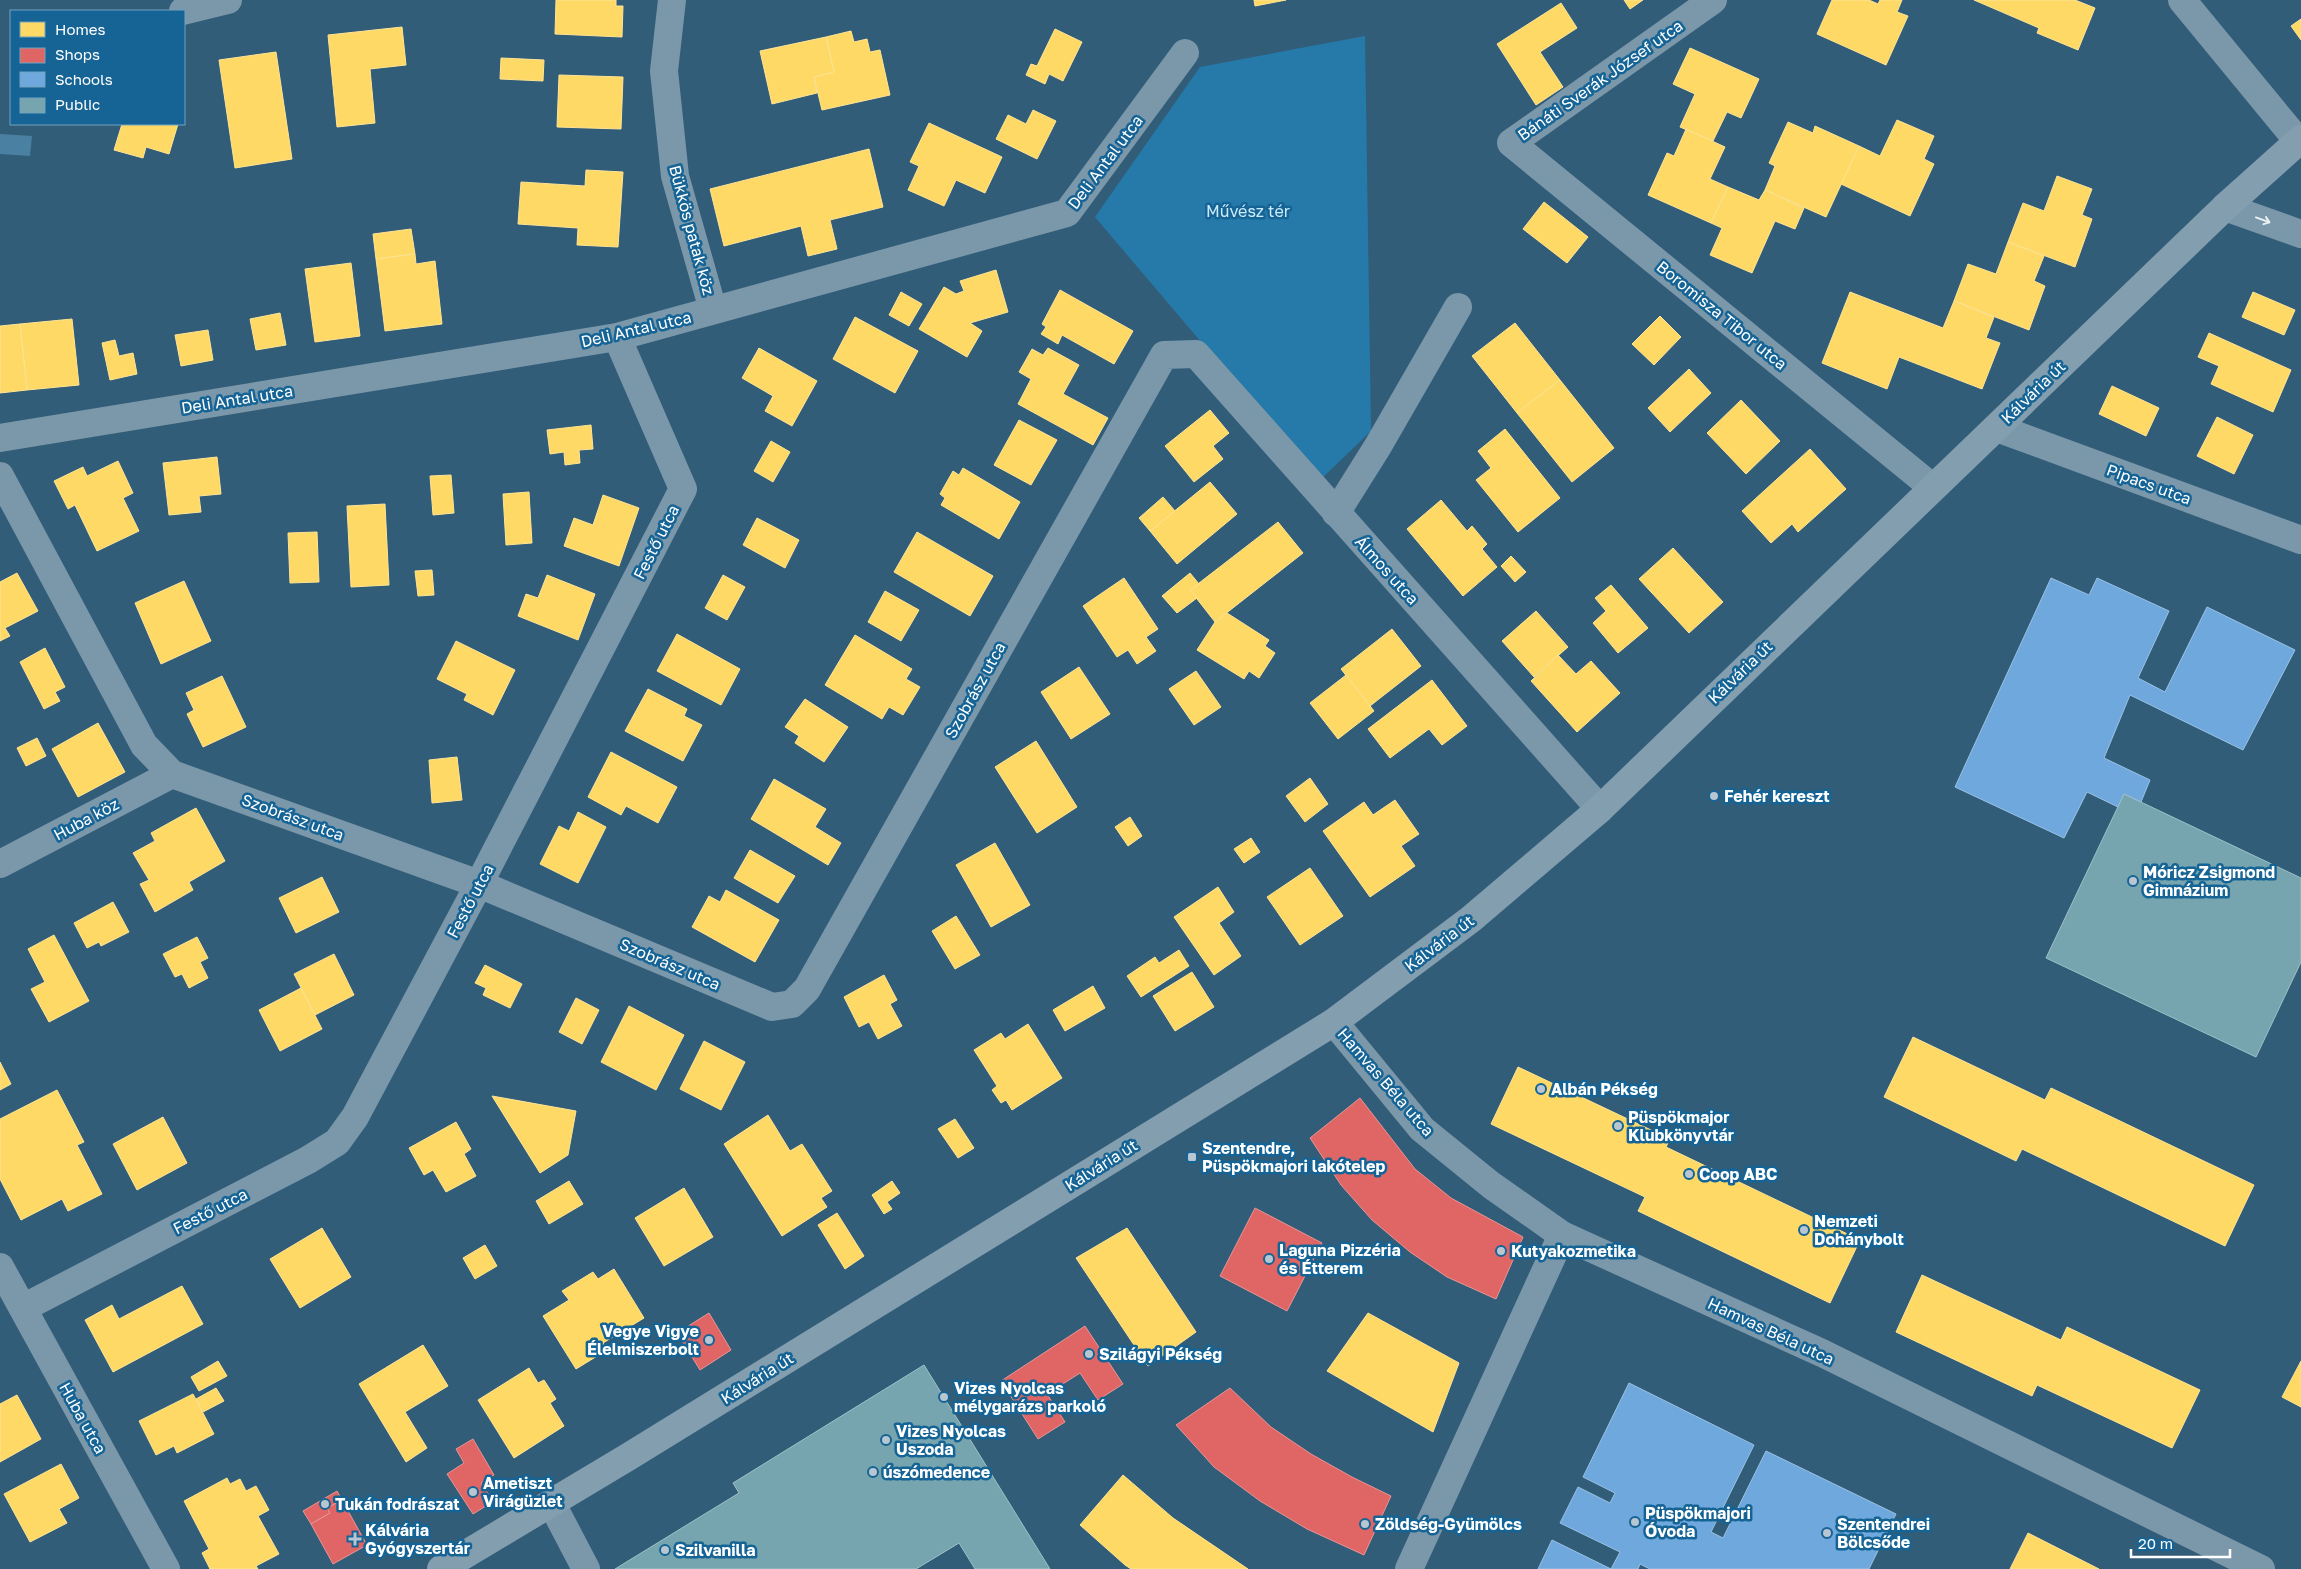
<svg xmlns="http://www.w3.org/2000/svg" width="2301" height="1569" font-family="'Golos Text',sans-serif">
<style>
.green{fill:#267aaa}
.water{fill:#4a80a1}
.homes{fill:#ffd966;stroke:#ffe494}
.shops{fill:#e06666;stroke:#e99494}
.schools{fill:#6fa8dc;stroke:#9ac2e6}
.public{fill:#76a5af;stroke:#9fc0c7}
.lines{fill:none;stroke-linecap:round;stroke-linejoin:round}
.street{stroke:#7b98ab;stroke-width:28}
.secondary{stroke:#829eaf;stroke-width:28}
.oneway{stroke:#ebf0f2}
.poi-dot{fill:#b7c6d0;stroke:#156495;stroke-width:2}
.labels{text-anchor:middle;stroke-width:5;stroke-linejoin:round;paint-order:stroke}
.street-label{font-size:16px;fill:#fff;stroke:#156495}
.park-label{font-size:16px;fill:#ccebfc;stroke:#156495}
.poi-label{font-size:16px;font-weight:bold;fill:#fff;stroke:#156495;text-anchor:start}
</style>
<rect width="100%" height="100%" fill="#325d78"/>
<path class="green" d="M1365 36 1371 431 1319 481 1095 217 1200 67Z"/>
<path class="water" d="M0 134 32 136 30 156 0 154Z"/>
<g class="homes">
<path d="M556 0H616V6H623L622 37 555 34Z"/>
<path d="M1254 0H1286L1255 6Z"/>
<path d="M1624 0H1643L1630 9Z"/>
<path d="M1832 0H1869L1878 4 1880 0H1902L1897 12 1908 16 1886 65 1817 34Z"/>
<path d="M1974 0H2075L2095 8 2078 50 2037 33 2039 28Z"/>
<path d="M1561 3 1577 28 1540 52 1563 87 1536 105 1497 44Z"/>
<path d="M2301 19V40L2291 26Z"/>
<path d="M402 27 406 65 370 69 375 123 337 127 328 35Z"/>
<path d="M1055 29 1082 42 1063 81 1049 74 1045 84 1026 75 1031 64 1037 66Z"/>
<path d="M851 31 854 42 867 39 870 52 880 50 890 95 822 110 814 77 834 72 826 37Z"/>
<path d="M826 37 834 72 814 77 817 93 772 104 760 51Z"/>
<path d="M1690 48 1759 79 1741 118 1727 112 1713 141 1680 127 1695 94 1673 84Z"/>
<path d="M276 52 292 159 235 168 219 60Z"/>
<path d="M501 58 544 60 543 81 500 79Z"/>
<path d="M559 75 623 77 621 129 557 127Z"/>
<path d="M1033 110 1056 121 1037 159 996 139 1008 115 1026 124Z"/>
<path d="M1897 120 1934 136 1924 159 1934 164 1910 216 1841 184 1859 146 1880 156Z"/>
<path d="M1788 122 1813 133 1815 126 1859 146 1826 217 1765 190 1775 166 1769 163Z"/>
<path d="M929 123 1002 157 985 193 956 180 944 206 908 190 919 166 910 162Z"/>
<path d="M122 124H178L169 154 146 147 143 158 114 150Z"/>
<path d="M1686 129 1725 147 1710 179 1728 187 1711 223 1648 195 1667 153 1674 156Z"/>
<path d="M869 149 883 207 830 220 837 249 808 256 801 226 724 246 710 189Z"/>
<path d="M586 170 623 172 618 247 577 245 578 228 518 224 521 182 585 186Z"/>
<path d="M2057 176 2092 189 2082 215 2092 219 2075 267 2008 242 2023 203 2044 211Z"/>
<path d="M1728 187 1759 200 1765 190 1804 208 1795 229 1775 221 1752 273 1710 255 1722 228 1711 223Z"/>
<path d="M1544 202 1588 237 1567 263 1523 229Z"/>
<path d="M411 229 415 254 376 259 373 234Z"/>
<path d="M2008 242 2044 256 2034 281 2045 286 2029 330 1954 301 1968 264 1996 274Z"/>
<path d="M415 254 416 264 435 261 442 324 385 331 376 259Z"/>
<path d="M351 263 360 336 315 342 305 269Z"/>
<path d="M996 270 1008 312 970 323 982 331 967 357 919 329 944 287 956 294 964 291 960 281Z"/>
<path d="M1060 290 1133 331 1114 364 1062 335 1058 344 1041 334 1046 327 1042 324Z"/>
<path d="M901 292 922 304 909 326 889 315Z"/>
<path d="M1850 292 1943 328 1954 301 1994 317 1986 338 2000 343 1982 389 1899 357 1887 389 1822 363Z"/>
<path d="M2253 292 2295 310 2284 335 2242 317Z"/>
<path d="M280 313 286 345 256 350 250 319Z"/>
<path d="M1660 316 1681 337 1654 365 1632 344Z"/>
<path d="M855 317 918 351 895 393 833 359Z"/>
<path d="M72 319 79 385 27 390 20 324Z"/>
<path d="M1515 323 1560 380 1517 413 1472 356Z"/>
<path d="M20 324 27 390 0 393V326Z"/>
<path d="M208 330 213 360 181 366 175 335Z"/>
<path d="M2209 333 2291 370 2273 412 2211 384 2219 366 2198 357Z"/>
<path d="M115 340 119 356 133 353 137 374 110 380 102 343Z"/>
<path d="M759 348 817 381 792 426 765 411 773 396 742 378Z"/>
<path d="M1048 348 1079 365 1063 394 1108 418 1093 445 1018 404 1031 379 1019 372 1032 349 1043 355Z"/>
<path d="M1689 369 1711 393 1670 432 1648 408Z"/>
<path d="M1560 380 1614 448 1572 482 1517 413Z"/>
<path d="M2112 386 2159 408 2146 436 2099 414Z"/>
<path d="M1741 400 1780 441 1746 474 1707 433Z"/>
<path d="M1210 410 1229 433 1213 446 1223 459 1194 482 1165 446Z"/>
<path d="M2217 417 2253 435 2234 474 2197 456Z"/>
<path d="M1019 420 1057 440 1031 485 994 465Z"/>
<path d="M591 425 593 449 579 450 580 463 565 465 564 452 550 454 547 430Z"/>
<path d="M1505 429 1560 498 1518 532 1476 480 1491 468 1478 451Z"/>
<path d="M771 441 790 452 773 482 754 471Z"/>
<path d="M1810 449 1846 489 1798 532 1792 524 1771 543 1742 511Z"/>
<path d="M217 457 221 494 199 496 201 512 169 515 163 463Z"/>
<path d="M118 461 133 493 123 498 139 531 97 551 75 505 68 509 54 481 83 467 87 476Z"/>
<path d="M963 468 1020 502 999 539 941 505 945 498 940 494 953 471 959 475Z"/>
<path d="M451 475 454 513 433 515 430 476Z"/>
<path d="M1210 482 1237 514 1177 564 1150 531Z"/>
<path d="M529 492 532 543 506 545 503 494Z"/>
<path d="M603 495 639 508 619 566 564 546 574 518 593 525Z"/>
<path d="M1163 497 1175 511 1150 531 1139 518Z"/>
<path d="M1441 500 1467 531 1472 526 1487 544 1482 549 1497 567 1463 596 1407 529Z"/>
<path d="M385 504 389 585 351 587 347 506Z"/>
<path d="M757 518 799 540 785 568 743 545Z"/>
<path d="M1278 522 1303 553 1215 622 1190 590Z"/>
<path d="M317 532 319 582 290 583 288 533Z"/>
<path d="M917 532 993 576 970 616 894 572Z"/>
<path d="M1673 548 1723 602 1689 633 1639 579Z"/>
<path d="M1511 556 1526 572 1515 582 1501 566Z"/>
<path d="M432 570 434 595 418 596 415 571Z"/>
<path d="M17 573 38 611 5 628 10 636 0 641V582Z"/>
<path d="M1190 573 1199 584 1190 590 1197 598 1177 613 1162 596Z"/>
<path d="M547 575 595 594 578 640 518 616 526 594 538 598Z"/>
<path d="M723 575 745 587 727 620 705 608Z"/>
<path d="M1124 578 1158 629 1146 637 1156 651 1137 664 1128 650 1117 657 1083 606Z"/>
<path d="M184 581 211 641 161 664 135 603Z"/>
<path d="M1611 585 1648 628 1618 653 1593 623 1606 611 1595 598Z"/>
<path d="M885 591 919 610 901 641 868 622Z"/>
<path d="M1536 611 1568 647 1534 677 1502 641Z"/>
<path d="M1227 613 1269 640 1265 646 1275 653 1259 678 1249 671 1244 679 1197 650 1215 622Z"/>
<path d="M1392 629 1421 666 1370 706 1341 669Z"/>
<path d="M677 634 740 669 721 705 657 671Z"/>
<path d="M855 635 912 669 906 679 920 687 903 715 889 707 882 719 825 685Z"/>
<path d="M456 641 515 670 493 715 464 700 467 694 437 679Z"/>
<path d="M45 648 65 687 55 692 60 701 44 709 20 662Z"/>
<path d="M1558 655 1576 674 1591 661 1620 693 1577 732 1531 681Z"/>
<path d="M1079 667 1110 714 1071 739 1041 692Z"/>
<path d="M1196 671 1221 707 1194 725 1169 689Z"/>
<path d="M1346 675 1374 711 1338 739 1310 703Z"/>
<path d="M222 676 246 727 203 747 187 714 194 710 186 693Z"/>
<path d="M1432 680 1467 726 1442 745 1429 729 1390 758 1368 729Z"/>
<path d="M648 689 687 709 684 716 702 725 683 761 625 731Z"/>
<path d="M805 699 848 727 824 762 795 743 799 736 785 727Z"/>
<path d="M98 723 125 772 78 797 52 749Z"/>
<path d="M37 738 46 756 26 766 17 748Z"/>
<path d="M1036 741 1077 807 1037 833 995 767Z"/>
<path d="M611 752 677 787 658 823 626 806 621 815 588 797Z"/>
<path d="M457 757 462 800 432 803 429 760Z"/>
<path d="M1310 778 1328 804 1305 822 1286 796Z"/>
<path d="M774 779 826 809 815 827 841 843 828 865 751 819Z"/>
<path d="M1395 800 1419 834 1401 846 1415 866 1370 897 1323 831 1364 802 1373 815Z"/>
<path d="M196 808 225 861 189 882 193 890 155 912 140 884 149 880 133 853 155 841 151 833Z"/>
<path d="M578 812 606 827 578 883 540 864 559 826 569 831Z"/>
<path d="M1130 817 1142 836 1128 846 1115 827Z"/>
<path d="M1251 838 1260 852 1244 863 1234 849Z"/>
<path d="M995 843 1030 905 991 927 956 865Z"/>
<path d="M750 850 795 876 778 903 734 878Z"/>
<path d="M1310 868 1343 916 1300 945 1267 897Z"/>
<path d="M322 877 339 912 296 933 279 898Z"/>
<path d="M1218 887 1234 912 1219 923 1241 956 1214 975 1174 917Z"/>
<path d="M726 890 779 920 755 962 692 927 709 896 720 902Z"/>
<path d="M113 902 129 932 101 946 99 942 87 948 74 923Z"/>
<path d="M956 916 980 955 955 969 932 931Z"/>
<path d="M54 935 89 1001 49 1022 31 989 45 982 28 949Z"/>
<path d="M197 937 208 958 200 962 208 978 189 988 182 974 175 977 163 954Z"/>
<path d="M1179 950 1189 966 1141 997 1127 976 1155 957 1159 963Z"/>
<path d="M334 954 354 995 315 1015 294 974Z"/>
<path d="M485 965 522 984 510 1008 483 995 486 988 475 983Z"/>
<path d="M1192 972 1214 1007 1175 1031 1153 996Z"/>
<path d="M884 975 897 1000 890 1004 902 1026 878 1039 869 1022 859 1027 844 997Z"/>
<path d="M1093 986 1105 1008 1065 1031 1053 1010Z"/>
<path d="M301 988 322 1029 280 1051 259 1010Z"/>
<path d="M576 998 599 1010 582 1044 559 1032Z"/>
<path d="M629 1006 684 1035 656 1090 601 1062Z"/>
<path d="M1028 1024 1062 1078 1012 1110 1006 1100 1001 1103 992 1090 997 1086 974 1050 1001 1033 1005 1039Z"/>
<path d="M1913 1037 2045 1100 2051 1088 2254 1185 2225 1246 2022 1149 2016 1161 1884 1097Z"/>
<path d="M704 1041 745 1062 721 1110 680 1089Z"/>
<path d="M0 1062 11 1084 0 1090Z"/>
<path d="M1518 1067 1670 1139 1666 1147 1860 1240 1830 1303 1638 1211 1645 1197 1491 1124Z"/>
<path d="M57 1090 84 1142 77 1145 102 1194 68 1211 62 1199 21 1220 0 1179V1119Z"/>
<path d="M492 1096 576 1111 568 1155 540 1173Z"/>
<path d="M768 1115 790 1151 802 1144 832 1191 821 1198 827 1207 782 1236 724 1144Z"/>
<path d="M163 1117 187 1163 137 1190 113 1144Z"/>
<path d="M955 1119 974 1148 958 1158 938 1129Z"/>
<path d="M456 1122 471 1149 464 1154 476 1176 446 1192 433 1170 424 1175 409 1148Z"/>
<path d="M569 1181 583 1204 549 1224 536 1201Z"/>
<path d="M892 1181 900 1193 887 1202 892 1209 884 1214 872 1195Z"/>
<path d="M684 1188 713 1237 664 1266 635 1218Z"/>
<path d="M837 1213 864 1256 845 1269 818 1225Z"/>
<path d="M322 1228 351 1277 300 1308 270 1259Z"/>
<path d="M1127 1228 1196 1332 1148 1366 1076 1258Z"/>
<path d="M485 1245 497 1266 475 1279 463 1258Z"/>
<path d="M614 1269 644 1318 603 1343 607 1350 576 1369 543 1316 569 1300 562 1291 593 1272 598 1279Z"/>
<path d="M1922 1275 2061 1340 2067 1327 2200 1390 2172 1448 2037 1385 2032 1396 1896 1332Z"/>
<path d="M182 1286 203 1324 113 1372 85 1320 112 1305 119 1319Z"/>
<path d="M1368 1313 1459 1363 1433 1432 1327 1371Z"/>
<path d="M423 1345 448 1386 405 1412 427 1448 406 1462 359 1384Z"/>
<path d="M218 1361 227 1376 199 1391 191 1377Z"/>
<path d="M2301 1361V1407L2282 1397Z"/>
<path d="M529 1368 538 1383 544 1380 556 1399 550 1403 564 1426 514 1458 478 1400Z"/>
<path d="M216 1388 224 1401 203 1412 196 1399Z"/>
<path d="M193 1394 214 1434 177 1453 174 1446 156 1455 139 1421Z"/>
<path d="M17 1395 41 1439 0 1462V1404Z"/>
<path d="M61 1464 79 1498 59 1509 67 1523 30 1542 4 1494Z"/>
<path d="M1123 1475 1173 1518 1248 1569H1131L1125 1565 1080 1525Z"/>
<path d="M227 1478 230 1484 240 1479 246 1491 256 1486 269 1510 258 1516 279 1554 256 1566 258 1569H210L202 1553 209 1549 184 1501Z"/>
<path d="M2028 1533 2099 1569H2010Z"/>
</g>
<g class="shops">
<path d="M1360 1098 1415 1169 1451 1198 1523 1237 1496 1299 1447 1277 1410 1252 1372 1220 1341 1185 1310 1138Z"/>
<path d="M1255 1208 1322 1243 1287 1311 1220 1276Z"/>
<path d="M709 1313 731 1350 700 1370 677 1333Z"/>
<path d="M1085 1326 1123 1384 1098 1400 1080 1373 1047 1394 1065 1422 1038 1439 1001 1381Z"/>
<path d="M1230 1388 1271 1427 1311 1454 1352 1477 1391 1496 1364 1555 1307 1529 1260 1501 1214 1467 1176 1425Z"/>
<path d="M473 1439 494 1475 481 1483 489 1495 486 1506 473 1514 447 1474 464 1463 456 1449Z"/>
<path d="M337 1491 342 1500 327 1508 330 1513 311 1524 303 1511Z"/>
<path d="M342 1500 367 1545 333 1564 311 1524 330 1513 327 1508Z"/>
</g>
<g class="schools">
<path d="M2051 578 2089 595 2097 578 2169 611 2138 678 2165 692 2207 607 2295 650 2243 750 2130 695 2104 758 2150 780 2141 802 2124 794 2118 807 2087 792 2064 838 1955 787Z"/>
<path d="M1629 1383 1754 1445 1711 1532 1723 1538 1766 1451 1896 1514 1869 1569H1650L1640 1564 1638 1569H1538L1552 1540 1611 1569 1620 1552 1560 1523 1578 1487 1610 1503 1615 1493 1583 1477Z"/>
</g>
<g class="public">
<path d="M2124 794 2301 878V962L2256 1057 2046 958Z"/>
<path d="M924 1365 1050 1569H975L959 1543 916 1569H615L739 1493 733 1483Z"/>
</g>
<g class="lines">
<g class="street">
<path d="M672 0 664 71 675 176 713 310"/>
<path d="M1713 0 1511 143 1932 487"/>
<path d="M2182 0 2298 141"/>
<path d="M183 11 228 0"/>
<path d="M2225 207 2301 234"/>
<path d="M1997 428 2301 540"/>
<path d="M0 438 617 337 1067 213 1185 53"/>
<path d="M0 476 144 745 172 774 479 884 772 1007 792 1004 807 989 1164 355 1196 354 1600 809"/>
<path d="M1336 513 1378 446 1458 307"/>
<path d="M0 864 172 774"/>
<path d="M1334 1022 1422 1129 1491 1185 1562 1235 1822 1353 2261 1569"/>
<path d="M0 1267 166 1569"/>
<path d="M23 1308 308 1160 337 1142 355 1117 479 884 683 489 617 337"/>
<path d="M552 1504 586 1569"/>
<path d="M1409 1569 1562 1235"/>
</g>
<path class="secondary" d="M441 1569 628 1457 1334 1022 1471 919 1600 809 2225 207 2301 139"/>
</g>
<defs><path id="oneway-shaft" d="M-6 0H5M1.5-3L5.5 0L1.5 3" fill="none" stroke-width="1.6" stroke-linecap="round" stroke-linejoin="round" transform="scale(1.25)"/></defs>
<use class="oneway" href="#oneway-shaft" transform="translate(2263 220) rotate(20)"/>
<g class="poi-dot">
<circle cx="1714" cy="796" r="5"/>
<circle cx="2133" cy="881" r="5"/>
<circle cx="1541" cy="1089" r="5"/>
<circle cx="1618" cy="1126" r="5"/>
<rect x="1187" y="1152" width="10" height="10" rx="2.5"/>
<circle cx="1689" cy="1174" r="5"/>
<circle cx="1804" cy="1230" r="5"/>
<circle cx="1501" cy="1251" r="5"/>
<circle cx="1269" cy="1259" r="5"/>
<circle cx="709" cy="1340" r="5"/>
<circle cx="1089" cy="1354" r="5"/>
<circle cx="944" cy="1397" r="5"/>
<circle cx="886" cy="1440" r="5"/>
<circle cx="873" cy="1472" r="5"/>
<circle cx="473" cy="1492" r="5"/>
<circle cx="325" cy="1504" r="5"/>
<circle cx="1635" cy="1522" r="5"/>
<circle cx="1365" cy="1524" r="5"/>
<circle cx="1827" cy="1533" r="5"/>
<path d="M352.5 1531.5h5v5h5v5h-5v5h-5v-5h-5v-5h5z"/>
<circle cx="665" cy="1550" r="5"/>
</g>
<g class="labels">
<g class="street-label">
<text transform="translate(1600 80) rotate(-35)" y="6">Bánáti Sverák József utca</text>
<text transform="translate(1105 162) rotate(-53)" y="6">Deli Antal utca</text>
<text transform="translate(692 230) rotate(75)" y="6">Bükkös patak köz</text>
<text transform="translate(1722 315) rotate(39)" y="6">Boromisza Tibor utca</text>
<text transform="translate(636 329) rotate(-13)" y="6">Deli Antal utca</text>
<text transform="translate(2033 392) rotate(-44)" y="6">Kálvária út</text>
<text transform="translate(237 399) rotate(-9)" y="6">Deli Antal utca</text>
<text transform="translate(2149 484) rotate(20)" y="6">Pipacs utca</text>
<text transform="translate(656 542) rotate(-63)" y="6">Festő utca</text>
<text transform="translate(1387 570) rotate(48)" y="6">Álmos utca</text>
<text transform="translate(1740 672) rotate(-44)" y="6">Kálvária út</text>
<text transform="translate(975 690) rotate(-61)" y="6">Szobrász utca</text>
<text transform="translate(293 817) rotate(20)" y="6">Szobrász utca</text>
<text transform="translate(86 819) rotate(-28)" y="6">Huba köz</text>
<text transform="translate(470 901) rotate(-62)" y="6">Festő utca</text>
<text transform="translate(1439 943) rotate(-37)" y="6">Kálvária út</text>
<text transform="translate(670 964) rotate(23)" y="6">Szobrász utca</text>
<text transform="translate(1386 1082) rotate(49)" y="6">Hamvas Béla utca</text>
<text transform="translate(1101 1165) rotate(-32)" y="6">Kálvária út</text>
<text transform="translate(210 1211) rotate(-27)" y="6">Festő utca</text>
<text transform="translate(1771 1331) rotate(25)" y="6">Hamvas Béla utca</text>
<text transform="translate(757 1378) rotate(-32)" y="6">Kálvária út</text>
<text transform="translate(83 1418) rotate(61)" y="6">Huba utca</text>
</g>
<g class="park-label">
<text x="1248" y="217">Művész tér</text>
</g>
<g class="poi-label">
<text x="1724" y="802">Fehér kereszt</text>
<text x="2143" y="878">Móricz Zsigmond<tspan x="2143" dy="18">Gimnázium</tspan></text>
<text x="1551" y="1095">Albán Pékség</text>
<text x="1628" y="1123">Püspökmajor<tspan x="1628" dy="18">Klubkönyvtár</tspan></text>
<text x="1202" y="1154">Szentendre,<tspan x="1202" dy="18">Püspökmajori lakótelep</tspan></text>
<text x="1699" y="1180">Coop ABC</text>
<text x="1814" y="1227">Nemzeti<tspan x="1814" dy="18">Dohánybolt</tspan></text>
<text x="1279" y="1256">Laguna Pizzéria<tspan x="1279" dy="18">és Étterem</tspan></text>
<text x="1511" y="1257">Kutyakozmetika</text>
<text x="699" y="1337" text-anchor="end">Vegye Vigye<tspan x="699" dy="18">Élelmiszerbolt</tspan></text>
<text x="1099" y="1360">Szilágyi Pékség</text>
<text x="954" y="1394">Vizes Nyolcas<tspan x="954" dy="18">mélygarázs parkoló</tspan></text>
<text x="896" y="1437">Vizes Nyolcas<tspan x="896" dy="18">Uszoda</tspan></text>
<text x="883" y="1478">úszómedence</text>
<text x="483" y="1489">Ametiszt<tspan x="483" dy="18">Virágüzlet</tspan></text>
<text x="335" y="1510">Tukán fodrászat</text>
<text x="1645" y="1519">Püspökmajori<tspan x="1645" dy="18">Óvoda</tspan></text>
<text x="1375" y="1530">Zöldség-Gyümölcs</text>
<text x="1837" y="1530">Szentendrei<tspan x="1837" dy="18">Bölcsőde</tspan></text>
<text x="365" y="1536">Kálvária<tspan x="365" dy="18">Gyógyszertár</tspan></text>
<text x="675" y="1556">Szilvanilla</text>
</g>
</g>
<rect x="10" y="10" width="175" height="115" fill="#156495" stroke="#73a2bf"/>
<rect x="20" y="22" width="25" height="15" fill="#ffd966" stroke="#73a2bf"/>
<text x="55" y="35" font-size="15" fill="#ffffff">Homes</text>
<rect x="20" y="48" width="25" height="15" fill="#e06666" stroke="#73a2bf"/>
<text x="55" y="60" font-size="15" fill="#ffffff">Shops</text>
<rect x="20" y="72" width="25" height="15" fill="#6fa8dc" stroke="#73a2bf"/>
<text x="55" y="85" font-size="15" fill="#ffffff">Schools</text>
<rect x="20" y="98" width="25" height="15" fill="#76a5af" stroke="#73a2bf"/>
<text x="55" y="110" font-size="15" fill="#ffffff">Public</text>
<path d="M2131 1549v8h99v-8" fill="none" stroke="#ffffff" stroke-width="2.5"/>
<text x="2138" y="1549" font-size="15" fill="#ffffff" stroke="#156495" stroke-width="4" paint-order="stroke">20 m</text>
</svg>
